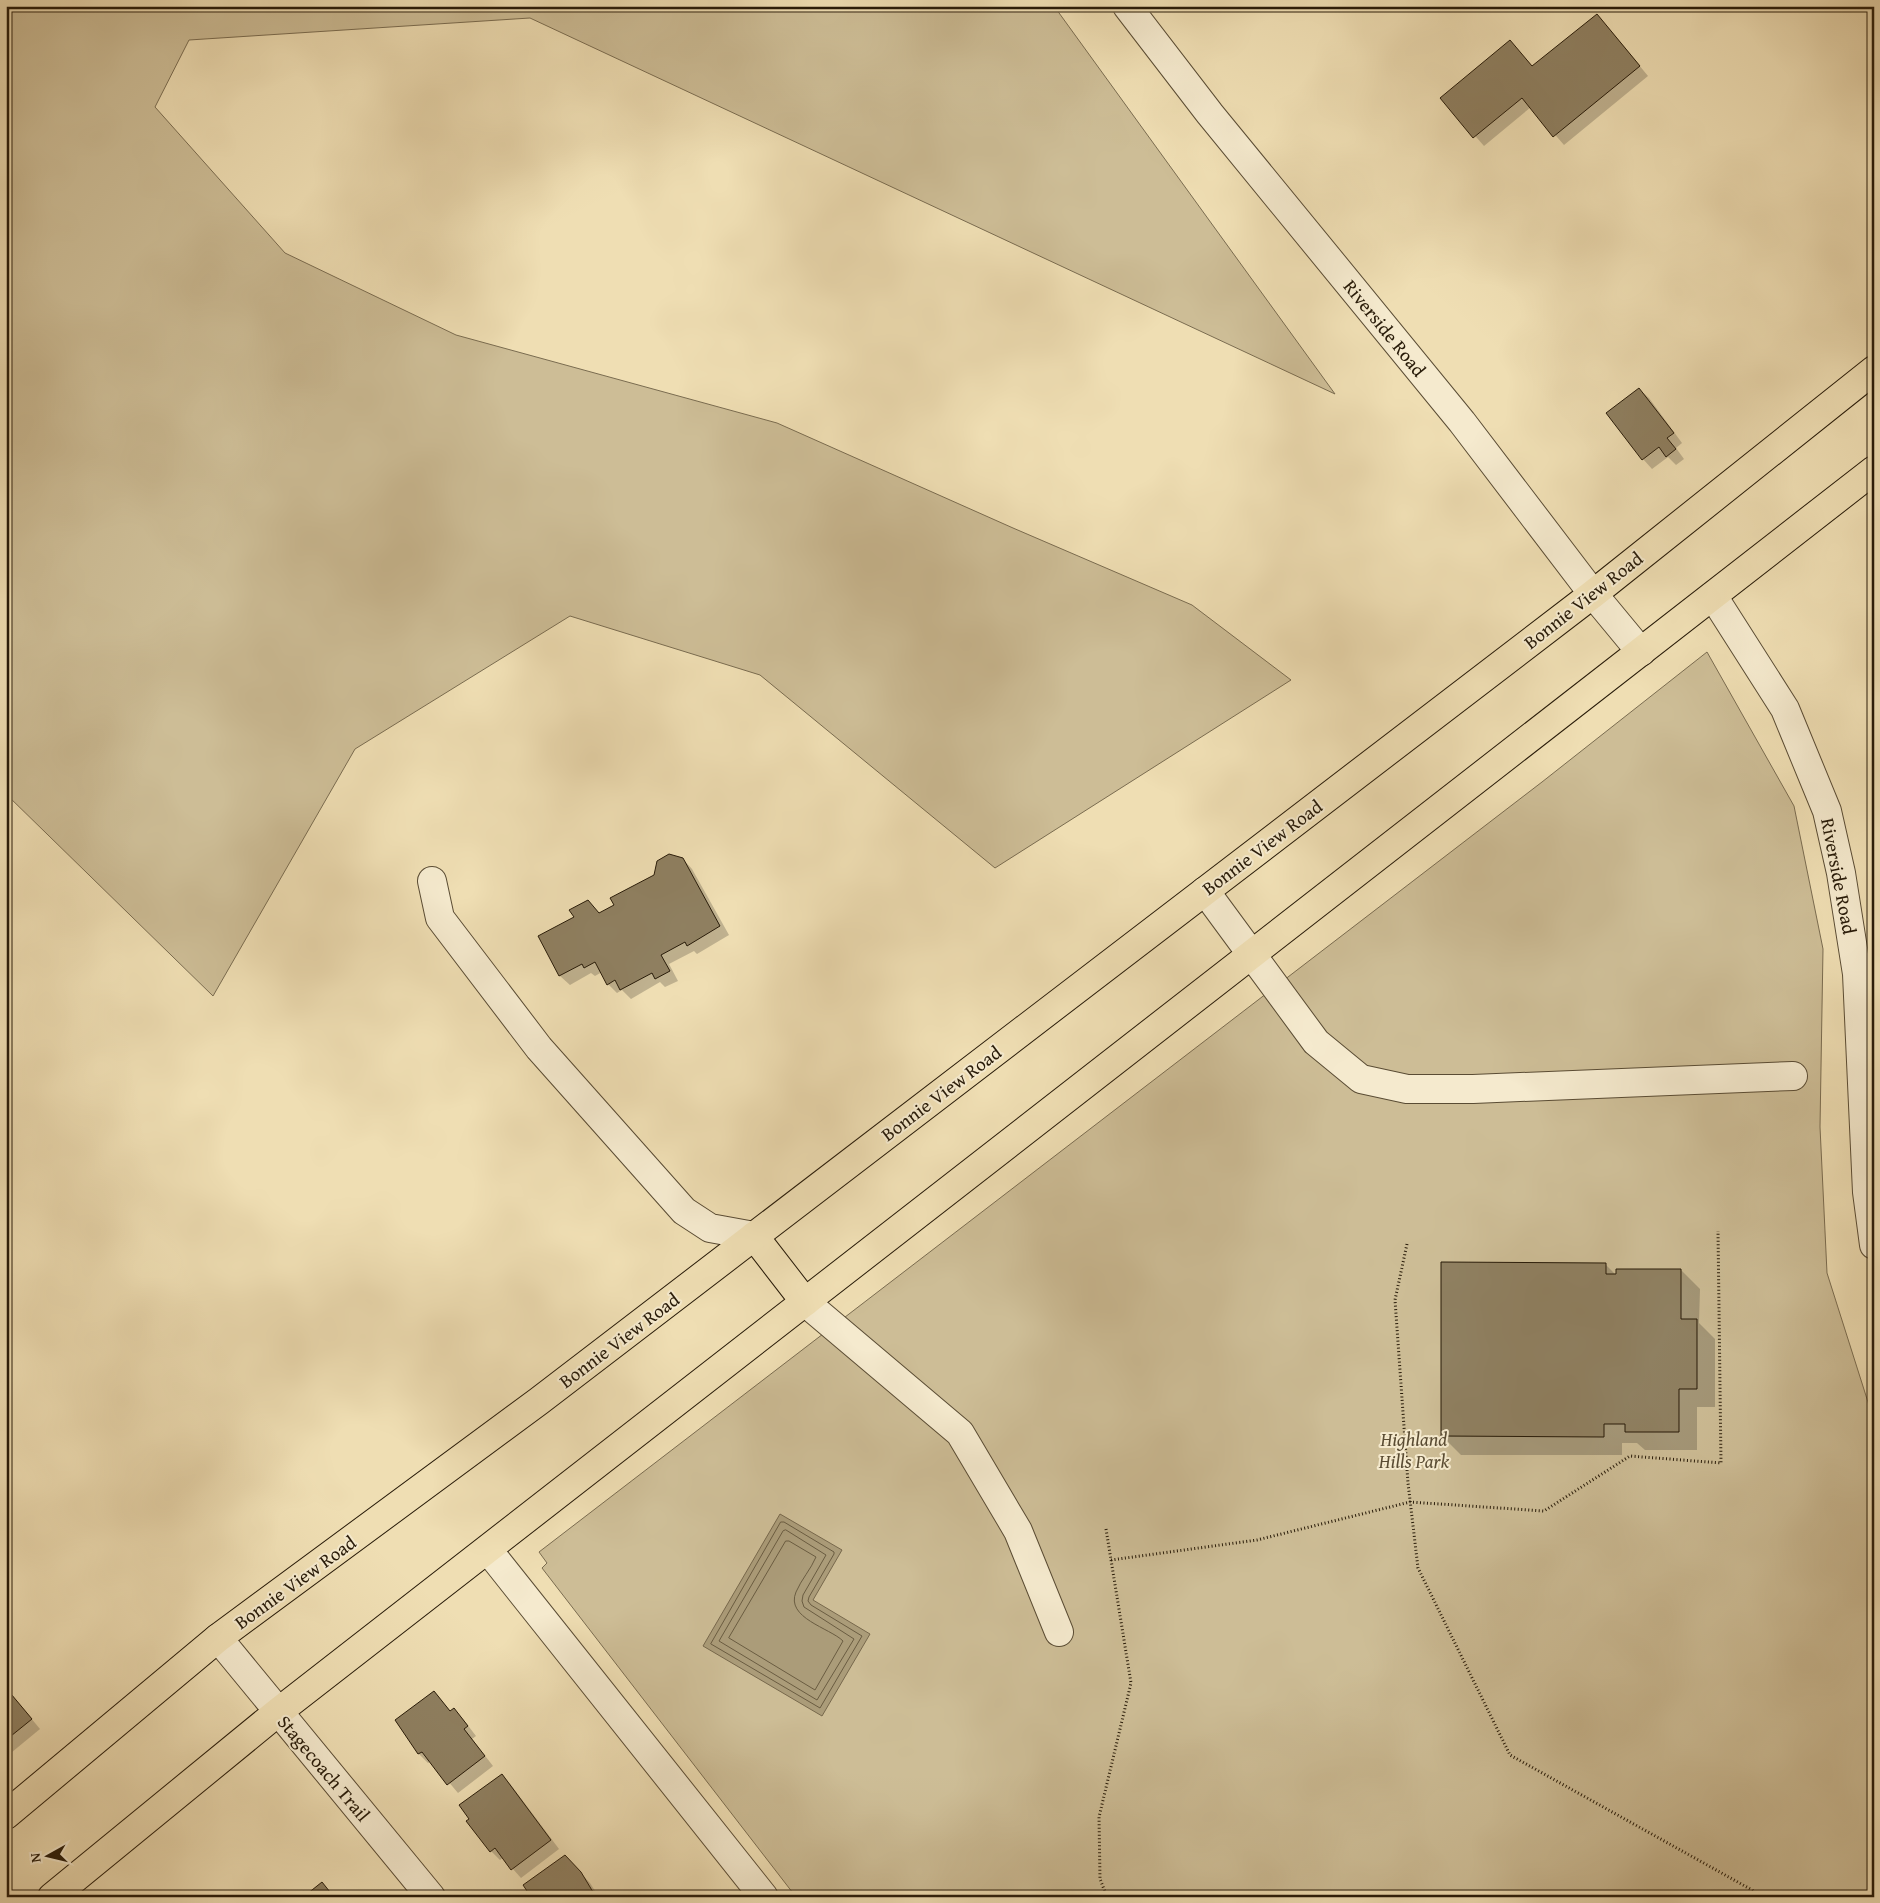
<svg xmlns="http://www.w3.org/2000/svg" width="1880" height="1903" font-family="'Gentium Book Plus',serif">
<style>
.green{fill:#cdbd96;stroke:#7a6c50}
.water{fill:#ab9c79;stroke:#77684c}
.shadow{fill:#0003}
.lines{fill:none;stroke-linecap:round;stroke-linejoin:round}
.shore{stroke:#6a5c41;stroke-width:1}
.building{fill:#8f8061;stroke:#281b09}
.minor-casing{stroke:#5a4c34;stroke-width:30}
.major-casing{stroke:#281b09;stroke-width:30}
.path{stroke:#281b09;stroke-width:3;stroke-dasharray:1 2.5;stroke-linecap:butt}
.minor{stroke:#f5eace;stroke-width:28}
.major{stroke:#efdeb3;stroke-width:28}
.labels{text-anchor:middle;stroke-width:4;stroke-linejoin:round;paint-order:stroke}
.street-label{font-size:19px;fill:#281b09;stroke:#f5eace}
.park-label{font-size:19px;font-style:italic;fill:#5a4c33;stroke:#f5eace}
</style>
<rect width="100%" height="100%" fill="#efdeb3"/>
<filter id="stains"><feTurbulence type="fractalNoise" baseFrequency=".004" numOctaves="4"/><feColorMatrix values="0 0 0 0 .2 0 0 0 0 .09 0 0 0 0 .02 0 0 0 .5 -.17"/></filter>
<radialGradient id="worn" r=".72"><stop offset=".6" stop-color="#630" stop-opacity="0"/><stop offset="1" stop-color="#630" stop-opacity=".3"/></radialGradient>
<g class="green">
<path d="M6 6H1054L1335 394 530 18 189 40 155 107 285 253 456 335 777 423 1013 528 1192 605 1291 680 995 868 760 675 570 616 355 749 213 996 6 794Z"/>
<path d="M1707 652 1794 806 1823 949 1820 1127 1827 1273 1874 1421V1897H796L542 1568 547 1563 539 1552 1542 782Z"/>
</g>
<path class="water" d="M780 1514 842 1550 813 1600 870 1634 822 1716 703 1646Z"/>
<g class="shadow">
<path d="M1606 25 1648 76 1564 145 1531 107 1484 146 1442 98 1510 42 1533 67Z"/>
<path d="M1639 389 1649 398 1682 443 1676 448 1684 459 1676 465 1668 457 1652 469 1643 459Z"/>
<path d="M683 859 692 869 729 935 697 954 694 951 669 964 678 981 665 987 660 982 631 999 622 990 617 993 608 984 602 972 595 976 591 973 570 985 560 976 539 937 575 918 588 901 600 914 616 906Z"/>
<path d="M1605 1264 1617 1276 1681 1270 1700 1289 1699 1323 1715 1339V1407H1697V1450H1645L1637 1443H1622V1455H1461L1442 1436Z"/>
<path d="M6 1688 40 1729 6 1757Z"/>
<path d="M434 1692 451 1712 454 1710 463 1719 476 1736 472 1739 493 1766 458 1793 431 1761 428 1763 419 1754 397 1720Z"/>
<path d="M502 1775 511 1785 559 1849 521 1878 503 1858 500 1860 491 1851Z"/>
<path d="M574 1866 590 1883 599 1897H532Z"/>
</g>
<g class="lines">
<g class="shore">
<path d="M781 1522H784L834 1552V1554L809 1597 808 1601 811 1605 862 1636 820 1708 711 1644Z"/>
<path d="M786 1530 826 1555 803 1595 802 1601 804 1607 854 1639 817 1700 719 1641 783 1531Z"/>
<path d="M786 1541H789L816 1557C811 1569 801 1580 796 1592 785 1618 830 1628 843 1641L815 1690 729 1638Z"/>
</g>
</g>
<g class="building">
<path d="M1597 14 1640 66 1553 137 1522 98 1473 138 1440 98 1510 40 1532 66Z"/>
<path d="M1639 388 1674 433 1667 438 1676 449 1666 457 1659 447 1642 460 1606 413Z"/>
<path d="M669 854 683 858 720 926 687 946 685 942 661 955 670 971 655 979 652 973 620 990 615 980 607 985 595 962 584 968 582 964 559 976 538 936 574 917 569 910 588 900 599 913 614 905 610 898 654 875 657 861Z"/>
<path d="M1441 1262 1606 1263V1274H1616V1269H1681V1319H1697V1389H1679V1432H1625V1424H1604V1437L1441 1436Z"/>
<path d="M6 1688 32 1719 6 1740Z"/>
<path d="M434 1691 450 1711 454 1708 468 1726 464 1729 485 1756 447 1785 422 1752 418 1754 395 1720Z"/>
<path d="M502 1774 551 1840 511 1870 495 1848 490 1852 466 1821 469 1819 459 1805Z"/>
<path d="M565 1855 581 1872 596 1897H531L523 1885Z"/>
<path d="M322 1882 334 1897H297L304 1891 307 1894Z"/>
</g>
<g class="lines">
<g class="minor-casing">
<g id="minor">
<path d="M1127 6 1210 114 1462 422 1593 594 1641 652"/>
<path d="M1713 596 1785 709 1827 811 1841 873 1857 974 1867 1192 1874 1245"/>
<path d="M432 881 440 918 539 1048 684 1211 710 1228 754 1236"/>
<path d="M1205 891 1316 1042 1361 1079 1407 1089H1473L1793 1076"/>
<path d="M805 1302 960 1433 1018 1531 1059 1632"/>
<path d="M488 1550 764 1897"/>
<path d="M218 1638 431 1897"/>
</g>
</g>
<g class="major-casing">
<g id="major">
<path d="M754 1236 805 1302"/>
<path d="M6 1815 218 1638 539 1401 1593 594 1874 370"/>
<path d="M52 1897 278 1712 1874 470"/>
</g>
</g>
<g class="path">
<path d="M1407 1244 1395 1300 1408 1483 1418 1568 1510 1755 1752 1890 1761 1897"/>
<path d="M1106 1529 1131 1683 1099 1817 1100 1879 1107 1897"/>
<path d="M1111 1560 1257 1540 1410 1502 1544 1511 1630 1456 1721 1463 1718 1231"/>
</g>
<use href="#minor" class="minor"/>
<use href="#major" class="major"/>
</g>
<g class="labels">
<g class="street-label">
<text transform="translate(1385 328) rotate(51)" y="7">Riverside Road</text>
<text transform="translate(1583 600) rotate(-38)" y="7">Bonnie View Road</text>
<text transform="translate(1262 847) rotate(-37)" y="7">Bonnie View Road</text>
<text transform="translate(1839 876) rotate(79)" y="7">Riverside Road</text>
<text transform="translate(941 1093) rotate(-37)" y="7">Bonnie View Road</text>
<text transform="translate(619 1340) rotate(-37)" y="7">Bonnie View Road</text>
<text transform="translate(295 1582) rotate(-36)" y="7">Bonnie View Road</text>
<text transform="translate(324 1768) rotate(50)" y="7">Stagecoach Trail</text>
</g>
<g class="park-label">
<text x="1414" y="1446">Highland<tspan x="1414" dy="22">Hills Park</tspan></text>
</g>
</g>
<rect width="1880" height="1903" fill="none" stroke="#efdeb3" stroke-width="25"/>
<rect x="8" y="8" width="1865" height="1888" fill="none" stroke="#281b09" stroke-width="2.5"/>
<rect x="12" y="12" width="1855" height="1878" fill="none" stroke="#281b09"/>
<g transform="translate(48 1856) rotate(262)" stroke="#f5eace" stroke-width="4" paint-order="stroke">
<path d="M0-4L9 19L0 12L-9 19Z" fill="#281b09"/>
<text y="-8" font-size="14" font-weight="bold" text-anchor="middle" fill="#281b09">N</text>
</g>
<rect width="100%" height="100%" filter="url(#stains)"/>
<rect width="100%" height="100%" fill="url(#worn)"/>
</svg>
